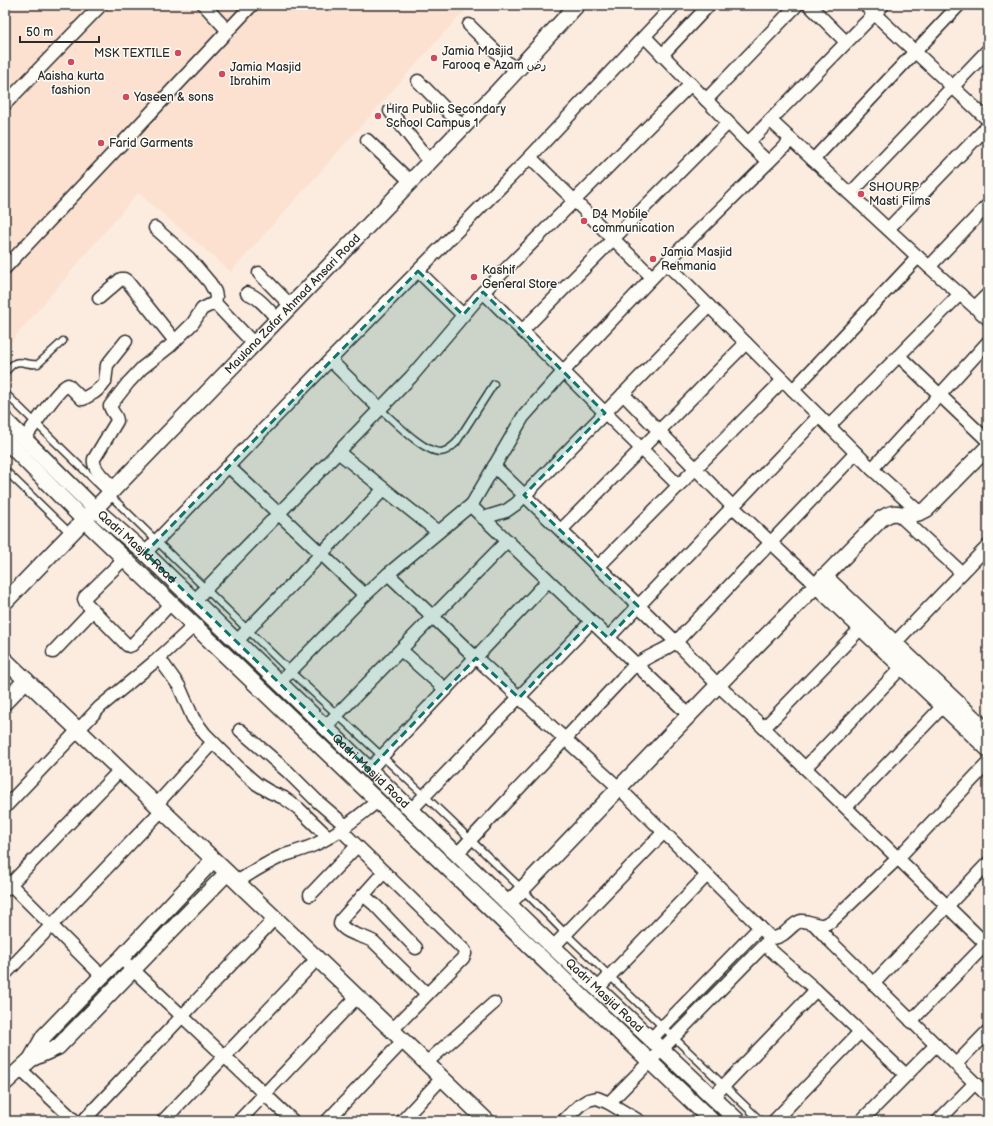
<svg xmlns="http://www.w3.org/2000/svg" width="993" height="1126" font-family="'Balsamiq Sans','Playpen Sans Arabic',sans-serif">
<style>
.built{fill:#fce1d0}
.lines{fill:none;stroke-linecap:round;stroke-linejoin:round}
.service-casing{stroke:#2b2b2b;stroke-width:9}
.minor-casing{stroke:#2b2b2b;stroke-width:15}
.tertiary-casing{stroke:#2b2b2b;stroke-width:18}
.service{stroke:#fdfcf7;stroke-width:6}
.minor{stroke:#fdfcf7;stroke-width:12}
.tertiary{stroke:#fdfcf7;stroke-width:15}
.marked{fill:#0f766e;fill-opacity:0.2;stroke:#0f766e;stroke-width:3;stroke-dasharray:8 5;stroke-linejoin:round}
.poi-dot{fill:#d1495b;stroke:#fdfcf7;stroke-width:1.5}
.labels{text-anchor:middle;stroke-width:3;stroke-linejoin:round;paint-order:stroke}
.poi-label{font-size:12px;fill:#2b2b2b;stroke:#fdfcf7;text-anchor:start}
.street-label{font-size:12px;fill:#2b2b2b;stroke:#fdfcf7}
</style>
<rect width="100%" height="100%" fill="#fcece0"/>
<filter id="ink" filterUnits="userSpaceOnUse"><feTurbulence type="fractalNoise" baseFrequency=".025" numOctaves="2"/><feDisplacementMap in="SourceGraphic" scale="8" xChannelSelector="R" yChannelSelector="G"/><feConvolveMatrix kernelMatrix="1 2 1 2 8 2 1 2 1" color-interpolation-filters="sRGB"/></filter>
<g filter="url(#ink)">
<path class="built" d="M5 5H471L453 23 231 272 138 193 5 349Z"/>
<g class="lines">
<g class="service-casing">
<g id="service">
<path d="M5 372C8 370 11 365 15 363 22 360 30 366 38 364L63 341"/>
<path d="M5 393 290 671 425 796 522 889 566 934 761 1121"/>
<path d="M380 409C393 420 423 452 440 452 447 452 451 447 456 443L494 384"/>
<path d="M5 470 71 534"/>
</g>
</g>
<g class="minor-casing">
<g id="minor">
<path d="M204 5 228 31"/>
<path d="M809 5 846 42"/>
<path d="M865 5 988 120"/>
<path d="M469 25 516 71"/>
<path d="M645 37 748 143 768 162"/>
<path d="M662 55 709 5"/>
<path d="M418 81 463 127"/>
<path d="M706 100 797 5"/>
<path d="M5 104 101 5"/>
<path d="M390 111 430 162"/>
<path d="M770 120 918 257 988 319"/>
<path d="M367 140 411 182"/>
<path d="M748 143 883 5"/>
<path d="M530 157 652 277"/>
<path d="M813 160 959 5"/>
<path d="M850 194 988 50"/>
<path d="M155 228 189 258 210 283 215 292 216 297 215 303"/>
<path d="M888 229 988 126"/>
<path d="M666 263 872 469 919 512"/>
<path d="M929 267 988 205"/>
<path d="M5 268 252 5"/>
<path d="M418 271 463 315"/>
<path d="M259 273 291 306"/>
<path d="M483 292 679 486"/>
<path d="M247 293C259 297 269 310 278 320"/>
<path d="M99 298 121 279H124L127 281 175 341"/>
<path d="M975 307 988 294"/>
<path d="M522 331 728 123"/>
<path d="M899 356 988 441"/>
<path d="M330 360 380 409"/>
<path d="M793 390 918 257"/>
<path d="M623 394 732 506 816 585"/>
<path d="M829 426 960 294"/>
<path d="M24 439C32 429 58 388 68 385L82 399H83L95 392 102 386 105 382 107 365 126 341"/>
<path d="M338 452 438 532"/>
<path d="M494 466 676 642 718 685 764 728 986 944"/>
<path d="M229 467 365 595"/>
<path d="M872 469 988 342"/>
<path d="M115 489C107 481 92 470 94 459L117 421C117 415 111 412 110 406L128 383 142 368 170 346 193 323 202 309 208 306 215 303 254 344"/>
<path d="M897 513 962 573"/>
<path d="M483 518 506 511 516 504 709 306"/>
<path d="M561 530 746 343"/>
<path d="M145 553 330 360 530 157 674 5"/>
<path d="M125 558 85 597 84 599 86 603 127 645 129 646 132 645 171 603"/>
<path d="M598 567 783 380"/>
<path d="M388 574 476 658 619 788 771 938C786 938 790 924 801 921 808 920 816 926 823 925 826 924 829 922 832 921L898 858 988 763"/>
<path d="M194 601 411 377 483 292 691 84"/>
<path d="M608 638 819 416"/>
<path d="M236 642 384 489"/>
<path d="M889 649 988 546"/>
<path d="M401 650 446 690"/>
<path d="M53 652 93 610"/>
<path d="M159 658 179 686 193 718 205 734 242 771 257 784 270 792 284 798 298 808 328 837"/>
<path d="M279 683 365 595 388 574 471 505"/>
<path d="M689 715 471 506 523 417 572 362 666 263 791 140"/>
<path d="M325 727 507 541"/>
<path d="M764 728 861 628"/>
<path d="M240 730 288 772 317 801 346 826"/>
<path d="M805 768 902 667"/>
<path d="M369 770 548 581"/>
<path d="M156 805 213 742"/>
<path d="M5 807 100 707 159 658 195 625"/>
<path d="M846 807 943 706"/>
<path d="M411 810 591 622"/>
<path d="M341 830 465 951V954L463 958 392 1030"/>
<path d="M457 854 630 670C643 657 661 653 676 642L856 453"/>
<path d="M384 872 341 920 340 924C348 935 363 935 374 942L427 994"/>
<path d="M5 879 102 976"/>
<path d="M237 882C252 872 268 862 285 855 295 852 305 849 314 845 338 834 357 817 378 801"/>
<path d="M5 890 120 770"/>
<path d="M310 895 357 846"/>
<path d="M363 895 375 905 416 948"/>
<path d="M814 924 829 940 988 1096"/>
<path d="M765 945 816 990 906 1075"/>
<path d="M553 947 664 832"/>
<path d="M127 964 293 1121"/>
<path d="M5 974 162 810"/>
<path d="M873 984 988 863"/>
<path d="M598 988 707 875"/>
<path d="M911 1021 988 942"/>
<path d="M651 1039 760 927"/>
<path d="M426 1063 494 1003"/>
<path d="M956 1064 988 1031"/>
<path d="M20 1069 75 1121"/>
<path d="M713 1097 816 990"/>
<path d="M609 1103 771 938"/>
<path d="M83 1121 275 918"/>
<path d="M163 1121 317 959"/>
<path d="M239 1121 357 997"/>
<path d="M327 1121 403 1041"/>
<path d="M402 1121 442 1078"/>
<path d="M563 1121 580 1105 588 1100 597 1098 609 1103 639 1121"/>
<path d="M774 1121 860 1032"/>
<path d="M861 1121 936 1045"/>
<path d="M938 1121 975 1083"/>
</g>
</g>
<g class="tertiary-casing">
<g id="tertiary">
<path id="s1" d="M5 420 95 509 145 553 553 947 738 1121"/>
<path d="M5 440 84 520 712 1121"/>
<path d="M824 576 988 732"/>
<path d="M816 585 988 749"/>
<path id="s2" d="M5 602 495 94 577 5"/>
<path d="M5 660 487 1121"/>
<path d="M5 702 26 680"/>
<path d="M508 904 619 788 718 685 881 519C896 509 896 515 910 515 916 514 922 512 927 509L988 447"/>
<path d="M31 1059 58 1047 227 873"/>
<path d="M5 1083 31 1059 44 1036 102 976 121 958 213 860"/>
</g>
</g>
<use href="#service" class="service"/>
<use href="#minor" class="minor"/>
<use href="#tertiary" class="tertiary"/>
</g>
</g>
<path class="marked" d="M418 271 463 315 483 292 605 413 524 495 638 606 608 638 591 622 519 698 476 658 369 770 145 553Z"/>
<g class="poi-dot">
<circle cx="178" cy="53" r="4"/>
<circle cx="434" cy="58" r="4"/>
<circle cx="71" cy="62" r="4"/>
<circle cx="222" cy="74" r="4"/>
<circle cx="126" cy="97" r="4"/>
<circle cx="378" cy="116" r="4"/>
<circle cx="101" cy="143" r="4"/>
<circle cx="861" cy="194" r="4"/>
<circle cx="584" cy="221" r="4"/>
<circle cx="653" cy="259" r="4"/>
<circle cx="474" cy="277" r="4"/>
</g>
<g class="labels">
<g class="poi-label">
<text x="442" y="55">Jamia Masjid<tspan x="442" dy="14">Farooq e Azam رض</tspan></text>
<text x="170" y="57" text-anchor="end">MSK TEXTILE</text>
<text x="230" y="71">Jamia Masjid<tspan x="230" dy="14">Ibrahim</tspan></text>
<text x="71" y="80" text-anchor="middle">Aaisha kurta<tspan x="71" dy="14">fashion</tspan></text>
<text x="134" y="101">Yaseen &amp; sons</text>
<text x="386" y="113">Hira Public Secondary<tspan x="386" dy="14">School Campus 1</tspan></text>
<text x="109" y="147">Farid Garments</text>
<text x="869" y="191">SHOURP<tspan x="869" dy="14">Masti Films</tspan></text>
<text x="592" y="218">D4 Mobile<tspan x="592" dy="14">communication</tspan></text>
<text x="661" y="256">Jamia Masjid<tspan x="661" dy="14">Rehmania</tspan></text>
<text x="482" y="274">Kashif<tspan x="482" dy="14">General Store</tspan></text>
</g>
<g class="street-label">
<text dy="4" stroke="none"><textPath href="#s2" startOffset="414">Maulana Zafar Ahmad Ansari Road</textPath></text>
<text dy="4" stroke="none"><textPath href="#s1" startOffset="183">Qadri Masjid Road</textPath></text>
<text dy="4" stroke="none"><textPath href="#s1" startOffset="507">Qadri Masjid Road</textPath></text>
<text dy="4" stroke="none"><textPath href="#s1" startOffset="831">Qadri Masjid Road</textPath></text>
</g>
</g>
<rect width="993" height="1126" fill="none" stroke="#fdfcf7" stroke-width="20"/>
<rect x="10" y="10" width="973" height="1106" fill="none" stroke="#2b2b2b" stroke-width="1.5" filter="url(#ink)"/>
<path d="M20 36v6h79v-6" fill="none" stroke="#2b2b2b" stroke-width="2"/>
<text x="26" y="36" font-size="12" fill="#2b2b2b" stroke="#fdfcf7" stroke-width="3" paint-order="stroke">50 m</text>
</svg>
